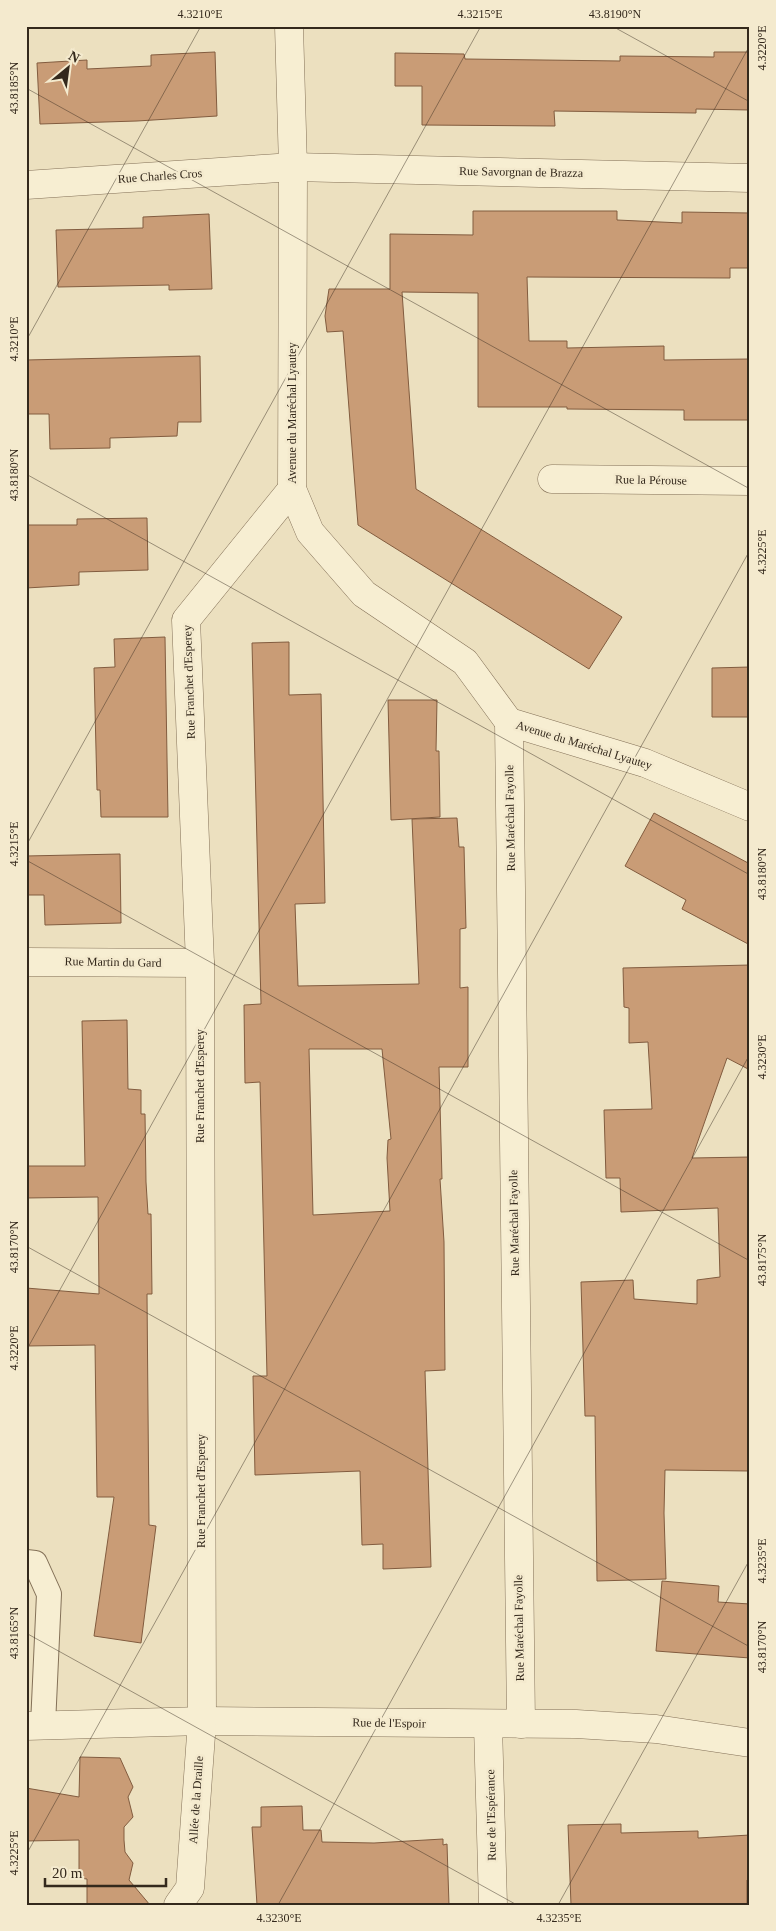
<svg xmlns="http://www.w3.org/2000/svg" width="776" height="1931" font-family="'Times New Roman',serif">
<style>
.building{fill:#c99c76;stroke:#825c3f;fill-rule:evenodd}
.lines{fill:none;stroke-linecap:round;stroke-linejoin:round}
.service-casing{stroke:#847158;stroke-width:26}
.minor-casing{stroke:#847158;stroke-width:29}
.service{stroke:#f7eed2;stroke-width:24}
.minor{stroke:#f7eed2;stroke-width:28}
.ticks{fill:none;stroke:#34291c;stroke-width:1;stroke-opacity:0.45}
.labels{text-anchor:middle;stroke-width:5;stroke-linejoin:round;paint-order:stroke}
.street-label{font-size:12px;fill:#34291c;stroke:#f4eace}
.neatline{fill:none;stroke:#34291c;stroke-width:2}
.ticks-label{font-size:12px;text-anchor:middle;fill:#34291c}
</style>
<rect width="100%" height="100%" fill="#ece0bf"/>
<g class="building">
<path d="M215 52 217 116 137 121 40 124 37 63 87 60V69L151 66V55Z"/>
<path d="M714 52H750V110L696 109V113L554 111 555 126 422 125V86H395V53L464 54 465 59 620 61V56L714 57Z"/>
<path d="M473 211H617V220L682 223V212L750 213V268H730V278L527 277 529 341H567V348L664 346V360L750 359V420H684V410L567 409V407H478V293L402 292 416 489 622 617 589 669 358 525 343 331 327 332 325 316 329 289H390V234L473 235Z"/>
<path d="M209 214 212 289 169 290V285L58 287 56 230 143 228V217Z"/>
<path d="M200 356 201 422H178L177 436 110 438V448L50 449 49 414H26V360Z"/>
<path d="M147 518 148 570 79 572V585L26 588V525H77V519Z"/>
<path d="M165 637 168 817H101L100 790H97L94 668 115 667 114 639Z"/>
<path d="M289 642V695L321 694 325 903 295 904 298 986 419 984 412 819 457 818 459 847H464L466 928 460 929V988L468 987V1067H439L442 1179H440L444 1242 445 1370 425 1371 431 1567 383 1569V1544L362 1545 360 1471 255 1475 253 1376H267L260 1082 245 1083 244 1005 261 1004 252 643ZM309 1049H382L391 1139 388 1140 387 1158 390 1211 313 1215Z"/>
<path d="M750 667V717H712V668Z"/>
<path d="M388 700H437L436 751H439L440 817 391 820Z"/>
<path d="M654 813 750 864V945L682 909 686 900 625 866Z"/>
<path d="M120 854 121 923 45 925 44 895H26V856Z"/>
<path d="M750 965V1070L727 1058 692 1158 750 1157V1471L665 1470 664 1513 666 1579 597 1581 595 1416H585L581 1282 633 1280 634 1299 697 1304V1280L720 1277 718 1208 621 1212 620 1178H606L604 1110 652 1109 648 1042 629 1043V1008L624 1007 623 968Z"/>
<path d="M127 1020 128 1089 141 1090V1114H145L146 1182 148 1214H151L152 1294H147L149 1525 156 1526 141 1643 94 1636 114 1497H97L95 1345 26 1346V1288L99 1294 98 1197 26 1198V1166H85L82 1021Z"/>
<path d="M662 1581 719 1586 718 1602 750 1604V1658L656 1651Z"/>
<path d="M80 1757 120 1758 133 1787 128 1797 133 1817 124 1827V1840L125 1852 133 1863 129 1880 150 1905H87V1879L79 1878V1840L26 1841V1788L79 1797Z"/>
<path d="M302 1806 303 1830H321L322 1842 374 1843 443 1839V1845L447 1844 449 1905H257L252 1827H261V1807Z"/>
<path d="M621 1824V1833L698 1831V1838L750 1835V1880H747V1905H571L568 1825Z"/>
</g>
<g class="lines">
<g class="service-casing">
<path id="service" d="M26 1562 35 1563 49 1594 43 1725"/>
</g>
<g class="minor-casing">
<g id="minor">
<path d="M289 26 293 167 292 489 310 532 364 594 465 662 509 722 645 763 750 807"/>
<path d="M26 185 293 167 750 178"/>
<path d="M552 479 750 481"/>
<path d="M509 722 521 1724"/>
<path d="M26 962 200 963"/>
<path d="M488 1725 493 1905"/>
<path d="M26 1726 202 1721 576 1724 656 1729 750 1743"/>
<path d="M178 1905 190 1888 202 1721 200 963 186 620 292 489"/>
</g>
</g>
<use href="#service" class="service"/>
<use href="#minor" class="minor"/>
</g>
<path class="ticks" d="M612 26 750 102M26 88 750 489M26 341 201 26M26 474 750 875M26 846 481 26M26 860 750 1261M26 1246 750 1647M26 1351 750 45M26 1633 517 1905M26 1855 750 550M278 1905 750 1054M558 1905 750 1559"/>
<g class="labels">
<g class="street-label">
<text transform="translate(521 172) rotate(1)" y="4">Rue Savorgnan de Brazza</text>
<text transform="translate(160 176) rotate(-4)" y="4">Rue Charles Cros</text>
<text transform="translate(292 413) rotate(-90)" y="4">Avenue du Maréchal Lyautey</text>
<text transform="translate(651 480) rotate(1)" y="4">Rue la Pérouse</text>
<text transform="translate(189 682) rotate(-92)" y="4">Rue Franchet d'Esperey</text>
<text transform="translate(584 745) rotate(17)" y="4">Avenue du Maréchal Lyautey</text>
<text transform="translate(510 818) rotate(-91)" y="4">Rue Maréchal Fayolle</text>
<text transform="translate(113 962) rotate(1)" y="4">Rue Martin du Gard</text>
<text transform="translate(200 1086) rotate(-90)" y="4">Rue Franchet d'Esperey</text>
<text transform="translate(514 1223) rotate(-91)" y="4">Rue Maréchal Fayolle</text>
<text transform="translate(201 1491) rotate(-90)" y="4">Rue Franchet d'Esperey</text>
<text transform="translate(519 1628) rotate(-91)" y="4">Rue Maréchal Fayolle</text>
<text transform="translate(389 1723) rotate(1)" y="4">Rue de l'Espoir</text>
<text transform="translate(196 1800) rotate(-86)" y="4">Allée de la Draille</text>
<text transform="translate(491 1815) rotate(-91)" y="4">Rue de l'Espérance</text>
</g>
</g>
<rect width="776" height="1931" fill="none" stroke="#f4eace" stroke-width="55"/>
<g transform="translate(68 68) rotate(29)" stroke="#f4eace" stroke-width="4" paint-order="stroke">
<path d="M0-4L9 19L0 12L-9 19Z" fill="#34291c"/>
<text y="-8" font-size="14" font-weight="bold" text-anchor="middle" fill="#34291c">N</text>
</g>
<path d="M45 1878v8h121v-8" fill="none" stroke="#34291c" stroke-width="2.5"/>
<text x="52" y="1878" font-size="15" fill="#34291c" stroke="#f4eace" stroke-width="4" paint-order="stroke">20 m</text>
<rect x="28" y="28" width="720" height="1876" class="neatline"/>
<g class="ticks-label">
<text x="200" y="18">4.3210°E</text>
<text x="480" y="18">4.3215°E</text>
<text x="615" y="18">43.8190°N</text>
<text transform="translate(762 48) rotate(-90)" y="4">4.3220°E</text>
<text transform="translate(14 88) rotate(-90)" y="4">43.8185°N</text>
<text transform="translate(14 339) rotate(-90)" y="4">4.3210°E</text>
<text transform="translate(14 475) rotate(-90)" y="4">43.8180°N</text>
<text transform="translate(762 552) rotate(-90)" y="4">4.3225°E</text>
<text transform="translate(14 844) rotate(-90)" y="4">4.3215°E</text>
<text transform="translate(762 874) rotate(-90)" y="4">43.8180°N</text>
<text transform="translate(762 1057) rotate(-90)" y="4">4.3230°E</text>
<text transform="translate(14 1247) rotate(-90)" y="4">43.8170°N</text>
<text transform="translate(762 1260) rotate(-90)" y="4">43.8175°N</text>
<text transform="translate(14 1348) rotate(-90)" y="4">4.3220°E</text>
<text transform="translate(762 1561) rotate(-90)" y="4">4.3235°E</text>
<text transform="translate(14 1633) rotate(-90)" y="4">43.8165°N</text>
<text transform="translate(762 1647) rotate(-90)" y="4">43.8170°N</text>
<text transform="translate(14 1853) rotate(-90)" y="4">4.3225°E</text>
<text x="279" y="1922">4.3230°E</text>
<text x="559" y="1922">4.3235°E</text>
</g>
</svg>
